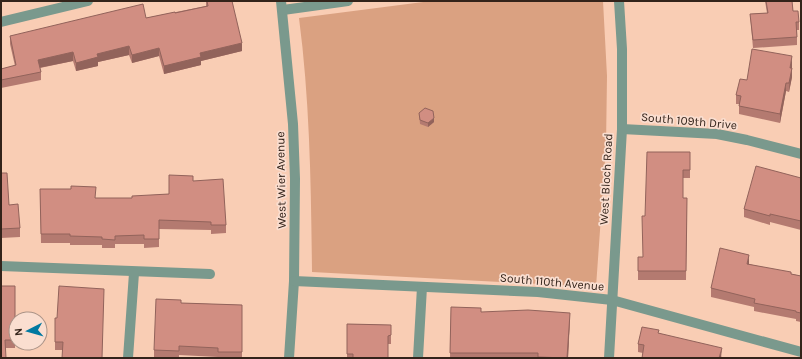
<svg xmlns="http://www.w3.org/2000/svg" width="802" height="359" font-family="Karla,sans-serif">
<style>
.green{fill:#daa181}
.lines{fill:none;stroke-linecap:round;stroke-linejoin:round}
.minor{stroke:#7a998d;stroke-width:10}
.wall{fill:#b47a70}
.shaded-wall{fill:#92635b}
.building{fill:#d18e82;stroke:#92635b}
.labels{text-anchor:middle;stroke-width:3.5;stroke-linejoin:round;paint-order:stroke}
.street-label{font-size:12px;fill:#33231a;stroke:#faded0}
</style>
<rect width="100%" height="100%" fill="#f9cdb4"/>
<path class="green" d="M431 1H603L607 76 606 146 596 287 312 272C311 187 310 102 299 18Z"/>
<g class="lines">
<g class="minor">
<path d="M281 1 293 124 295 179 294 281 289 358"/>
<path d="M283 10 348 1"/>
<path d="M1 22 88 1"/>
<path d="M622 129 717 134 747 140 801 154"/>
<path d="M1 266 210 274"/>
<path d="M294 281 538 292 612 300 801 352"/>
<path d="M128 358 134 273"/>
<path d="M418 358 422 287"/>
<path d="M609 358 622 129V49L619 1"/>
</g>
</g>
<g class="wall">
<path d="M206 1H232L242 51 201 61V65L164 74 159 56 132 63 129 55 98 62V66L76 71 73 61 40 68 41 72V80L1 88V69L15 66 10 44V36L146 18 206 6Z"/>
<path d="M765 1H792L793 11 799 22V30H797V45L753 48 750 14 767 13Z"/>
<path d="M792 65V77L789 92 786 91 780 123 739 114V104H736V95L747 80Z"/>
<path d="M419 113 434 122 428 127 420 124Z"/>
<path d="M690 152V178H683V198H687L686 280H638V257H643L645 216Z"/>
<path d="M1 173 9 205 20 228V237L1 238Z"/>
<path d="M801 178V230L770 222V225L744 217V209Z"/>
<path d="M193 181 226 225V233L211 234V230L159 229V247L144 248V244H115V248H102V245H70V243H41L40 189 96 198H132L169 194Z"/>
<path d="M749 264 801 276V322L796 321V319L754 311V307L711 297V288Z"/>
<path d="M15 286V348H6L1 358Z"/>
<path d="M181 303 242 305V358H218V357L179 355V358H154V350Z"/>
<path d="M451 307 481 312 570 321 568 358H450Z"/>
<path d="M55 318 102 358 63 350H55Z"/>
<path d="M347 324 391 325V344H388V358H347Z"/>
<path d="M659 333 722 357 721 358H642L643 353 638 352V344Z"/>
</g>
<g class="shaded-wall">
<path d="M242 43V51L201 61V65L164 74V66L200 53Z"/>
<path d="M129 46V55L98 62V66L76 71V63L97 54Z"/>
<path d="M159 48V56L132 63V55Z"/>
<path d="M73 52V61L38 68V60Z"/>
<path d="M792 56V77L789 92 790 68Z"/>
<path d="M786 83V91L780 123V114Z"/>
<path d="M434 118V122L428 127V123Z"/>
<path d="M749 255V264L747 273V264Z"/>
<path d="M570 313 568 358H567Z"/>
<path d="M722 348 721 358H719Z"/>
</g>
<g class="building">
<path d="M207 1H232L242 43 200 53 201 57 164 66 159 48 132 55 129 46 97 54 98 57 76 63 73 52 38 60 41 72 1 80V69L16 65 10 36 143 4 146 18 175 12V13L208 6Z"/>
<path d="M766 1H792L793 11H798L799 22H796L797 37 753 40 750 14 768 13Z"/>
<path d="M752 49 792 56 790 68H792L789 83H786L780 114 739 106 741 96 736 95 740 79 747 80Z"/>
<path d="M425 108 433 111 434 118 428 123 420 120 419 113Z"/>
<path d="M647 152H690V170H683V198H687L686 271H638V257H643L642 216H645Z"/>
<path d="M756 166 801 178V221L770 214V216L744 209Z"/>
<path d="M1 173H7L9 205 18 204 20 228 1 229Z"/>
<path d="M169 175 193 176V181L223 179 226 225H211V222L159 220V239H144V235L115 236V240L102 239V237L70 236V234H41L40 189H71V186L96 187 95 198H132V196L169 194Z"/>
<path d="M720 248 749 255 747 264 791 272V274L801 276V313L796 312V311L754 303 755 299 711 288Z"/>
<path d="M1 286H15V340H5L6 358H1Z"/>
<path d="M59 286 104 289 102 358H62L63 342H55V318H57Z"/>
<path d="M156 299 181 300V303L242 305V352H218V348L179 346V351L154 350Z"/>
<path d="M451 307 481 308V312L528 310 570 313 567 358 538 357V353H450Z"/>
<path d="M347 324 391 325V335L388 336V358H353V354H347Z"/>
<path d="M642 327 659 330 658 333 722 348 719 358H642L644 345 638 344Z"/>
</g>
<g class="labels">
<g class="street-label">
<text transform="translate(689 121) rotate(5)" y="4">South 109th Drive</text>
<text transform="translate(606 179) rotate(-87)" y="4">West Bloch Road</text>
<text transform="translate(281 180) rotate(-91)" y="4">West Wier Avenue</text>
<text transform="translate(552 282) rotate(5)" y="4">South 110th Avenue</text>
</g>
</g>
<rect width="802" height="359" fill="none" stroke="#33231a" stroke-width="4"/>
<g transform="translate(28 331) rotate(264)"><circle r="19" fill="#faded0" stroke="#aa9387"/>
<path d="M0-3L7 15L0 10L-7 15Z" fill="#0079a1"/>
<text y="-6" font-size="11" font-weight="bold" text-anchor="middle" fill="#33231a">N</text>
</g>
</svg>
